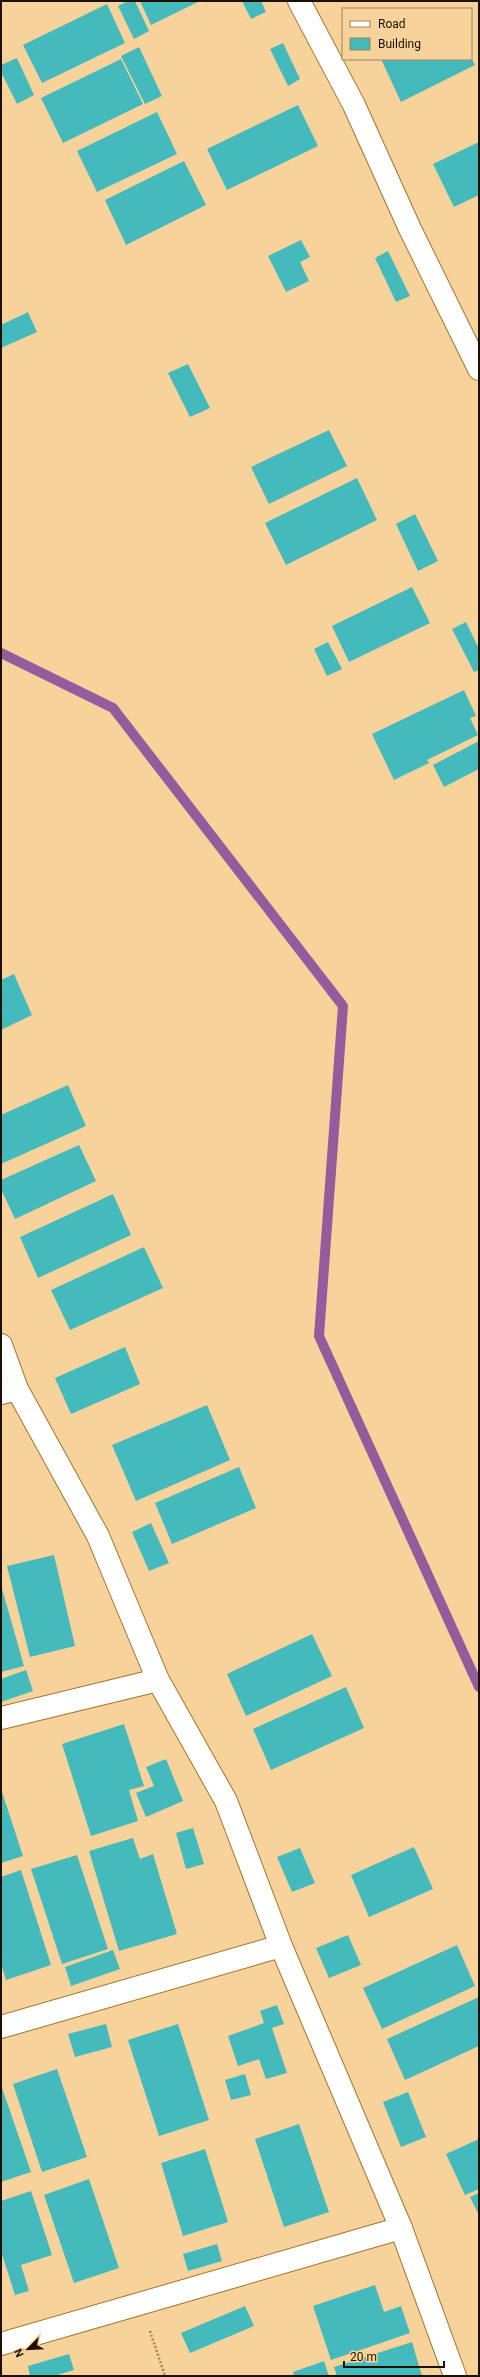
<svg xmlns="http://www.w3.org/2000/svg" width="480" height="2377" font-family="Roboto,sans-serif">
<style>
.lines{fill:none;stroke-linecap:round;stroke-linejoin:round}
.stream{stroke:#935c9c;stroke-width:10}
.building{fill:#45babc}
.minor-casing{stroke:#a0752d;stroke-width:24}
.path{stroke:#a1855e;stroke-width:2.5;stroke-dasharray:2 2;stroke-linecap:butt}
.minor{stroke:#fff;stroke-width:22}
</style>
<rect width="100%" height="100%" fill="#f8d29b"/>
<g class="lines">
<path class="stream" d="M1 653 113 708 343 1006 319 1336 479 1687"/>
</g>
<g class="building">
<path d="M128 1H135L149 31 134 39 118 6Z"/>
<path d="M140 1H200L151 25Z"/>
<path d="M242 1H261L266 12 251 19Z"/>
<path d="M107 4 125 43 42 83 23 45Z"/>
<path d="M283 43 300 79 288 86 270 49Z"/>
<path d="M139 47 162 96 145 104 121 56Z"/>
<path d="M17 58 34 95 17 104 1 72V65Z"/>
<path d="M121 59 143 104 63 143 41 98Z"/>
<path d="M381 59H472L475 65 401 102Z"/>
<path d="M298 105 318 146 227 190 207 149Z"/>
<path d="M157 112 177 154 97 192 77 151Z"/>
<path d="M479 142V195L454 207 433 164Z"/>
<path d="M184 161 206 205 126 245 105 200Z"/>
<path d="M301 240 310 257 300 262 309 281 286 292 268 256Z"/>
<path d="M388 251 410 296 396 302 375 258Z"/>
<path d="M28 312 37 332 1 348V325Z"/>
<path d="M188 364 210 408 190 417 168 373Z"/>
<path d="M329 430 347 466 269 504 251 467Z"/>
<path d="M357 478 377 520 286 565 265 523Z"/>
<path d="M415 514 438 561 418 571 396 524Z"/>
<path d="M412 587 430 623 349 662 332 626Z"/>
<path d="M466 622 479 649V670L474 672 452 629Z"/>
<path d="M328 642 342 669 327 676 314 649Z"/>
<path d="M464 690 476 716 470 718 478 735 427 760 429 763 394 780 372 734Z"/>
<path d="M479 741V769L444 787 433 765Z"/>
<path d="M14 974 32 1015 1 1030V980Z"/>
<path d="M68 1085 86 1126 1 1164V1115Z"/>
<path d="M79 1145 96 1181 15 1219 1 1189V1180Z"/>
<path d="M113 1194 131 1235 38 1278 20 1237Z"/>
<path d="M144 1247 163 1288 70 1330 51 1290Z"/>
<path d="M125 1347 140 1384 71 1414 55 1378Z"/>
<path d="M207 1405 230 1460 136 1501 112 1445Z"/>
<path d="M239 1467 256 1508 172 1544 155 1503Z"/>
<path d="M151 1523 169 1563 149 1571 132 1532Z"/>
<path d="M54 1555 75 1646 30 1657 7 1566Z"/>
<path d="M1 1585 24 1666 1 1672Z"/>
<path d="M312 1634 332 1676 246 1716 227 1674Z"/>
<path d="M26 1670 33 1691 1 1702V1679Z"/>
<path d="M346 1687 364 1728 271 1770 253 1729Z"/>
<path d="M124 1724 144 1786 129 1790 138 1821 91 1836 62 1744Z"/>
<path d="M166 1759 183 1801 146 1817 136 1793 154 1786 146 1767Z"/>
<path d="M1 1789 23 1856 1 1863Z"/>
<path d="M193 1828 204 1864 186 1869 176 1833Z"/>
<path d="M133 1838 140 1859 153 1854 177 1934 119 1951 89 1851Z"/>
<path d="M414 1847 433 1889 369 1917 351 1875Z"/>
<path d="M300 1848 315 1883 292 1892 277 1857Z"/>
<path d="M77 1855 108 1949 62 1964 31 1869Z"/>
<path d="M21 1870 51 1965 6 1980 1 1964V1877Z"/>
<path d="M348 1935 361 1965 329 1978 316 1948Z"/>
<path d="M457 1945 475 1986 382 2029 363 1988Z"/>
<path d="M113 1950 120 1969 71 1986 65 1967Z"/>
<path d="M479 1997V2046L405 2080 387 2039Z"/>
<path d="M277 2005 284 2024 272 2028 287 2073 266 2079 259 2059 238 2066 228 2036 264 2023 260 2011Z"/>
<path d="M106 2024 112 2047 75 2057 68 2034Z"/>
<path d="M178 2024 209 2120 159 2136 128 2040Z"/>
<path d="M57 2069 87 2157 42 2172 13 2084Z"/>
<path d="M245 2074 251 2095 231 2100 225 2080Z"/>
<path d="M1 2085 31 2172 1 2182Z"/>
<path d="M408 2092 426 2137 401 2147 383 2102Z"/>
<path d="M299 2124 329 2212 284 2227 255 2139Z"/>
<path d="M479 2139V2189L465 2195 446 2154Z"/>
<path d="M205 2149 228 2222 183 2236 161 2163Z"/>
<path d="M89 2179 119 2268 74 2283 44 2195Z"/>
<path d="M31 2191 52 2255 21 2265 29 2291 15 2295 1 2251V2201Z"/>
<path d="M479 2193V2215L470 2197Z"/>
<path d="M217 2244 222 2261 188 2271 183 2254Z"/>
<path d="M375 2285 384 2312 401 2306 410 2333 331 2360 313 2306Z"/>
<path d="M245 2306 254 2326 190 2353 181 2333Z"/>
<path d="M412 2342 422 2376H337L334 2367Z"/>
<path d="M69 2354 74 2370 54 2376H30L28 2366Z"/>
<path d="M324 2361 329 2376H294L293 2372Z"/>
</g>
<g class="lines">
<g class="minor-casing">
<g id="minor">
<path d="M299 1 354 105 410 229 479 369"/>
<path d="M1 1345 17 1389 1 1393"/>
<path d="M1 1718 158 1680 98 1536 17 1389"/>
<path d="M281 1946 401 2228 455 2376"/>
<path d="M1 2027 281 1946 226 1801 158 1680"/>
<path d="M1 2344 401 2228"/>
</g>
</g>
<path class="path" d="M150 2331 165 2376"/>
<use href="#minor" class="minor"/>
</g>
<rect width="480" height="2377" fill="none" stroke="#1d1000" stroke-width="4"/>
<rect x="342" y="8" width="130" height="52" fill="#f8d29b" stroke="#a0845d"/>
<rect x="350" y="21" width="20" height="6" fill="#ffffff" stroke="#a0845d"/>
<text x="378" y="28" font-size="12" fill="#1d1000">Road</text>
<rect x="350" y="38" width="20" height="12" fill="#45babc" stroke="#a0845d"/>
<text x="378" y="48" font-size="12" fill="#1d1000">Building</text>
<g transform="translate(28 2349) rotate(246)" stroke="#f8d29b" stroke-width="3" paint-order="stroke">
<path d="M0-3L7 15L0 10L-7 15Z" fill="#1d1000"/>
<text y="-6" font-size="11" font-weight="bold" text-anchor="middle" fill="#1d1000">N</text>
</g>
<path d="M344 2361v6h100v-6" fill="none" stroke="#1d1000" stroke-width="2"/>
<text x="350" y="2361" font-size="12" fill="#1d1000" stroke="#f8d29b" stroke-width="3" paint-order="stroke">20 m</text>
</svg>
